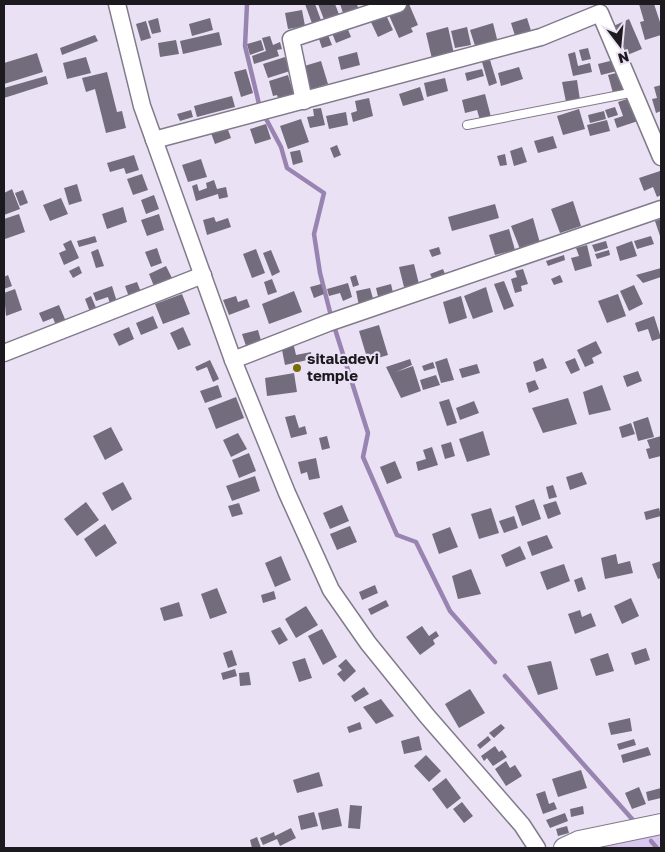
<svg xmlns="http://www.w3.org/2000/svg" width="665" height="852" font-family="'Golos Text',sans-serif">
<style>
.green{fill:#dac7f1}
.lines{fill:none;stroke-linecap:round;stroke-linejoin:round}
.stream{stroke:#9983b1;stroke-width:4.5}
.building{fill:#736c7c}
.service-casing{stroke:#817a8a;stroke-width:10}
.minor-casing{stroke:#817a8a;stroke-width:19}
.tertiary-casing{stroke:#817a8a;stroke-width:22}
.service{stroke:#fff;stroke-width:8}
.minor{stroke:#fff;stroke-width:16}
.tertiary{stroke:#fff;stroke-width:20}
.poi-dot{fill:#7c6c06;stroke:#eae2f4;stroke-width:2}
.labels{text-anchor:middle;stroke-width:4.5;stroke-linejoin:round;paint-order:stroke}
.poi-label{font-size:15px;font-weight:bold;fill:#1c191f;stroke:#eae2f4;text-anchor:start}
</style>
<rect width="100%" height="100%" fill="#eae2f4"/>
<path class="green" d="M653 825 661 838V848H564Z"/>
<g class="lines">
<g class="stream">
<path d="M247 4 245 46 260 108"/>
<path d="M264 115 281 147 287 168 324 193 314 234 320 273 330 312"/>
<path d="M334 326 368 433 363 457 397 535 416 542 450 611 495 662"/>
<path d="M505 676 633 820"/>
<path d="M651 841 657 848"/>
</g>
</g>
<g class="building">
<path d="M305 4H315L322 23 313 26Z"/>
<path d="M318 4H335L340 17 325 22Z"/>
<path d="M340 4H357L359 11 344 16Z"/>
<path d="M409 4 418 25 411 28 413 32 399 38 388 13Z"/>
<path d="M639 4H654L661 25V35L645 40 640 22 644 21Z"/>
<path d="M302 10 305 26 288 29 285 13Z"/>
<path d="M385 13 393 30 378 37 370 20Z"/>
<path d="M158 18 161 32 152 34 148 21Z"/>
<path d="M210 18 213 30 192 36 189 24Z"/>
<path d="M527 18 532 34 516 39 511 23Z"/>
<path d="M629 19 642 49 620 58 607 29Z"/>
<path d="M146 21 151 38 141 41 136 24Z"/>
<path d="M493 23 498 43 476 49 470 30Z"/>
<path d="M347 27 351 37 336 43 332 33Z"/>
<path d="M448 27 454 54 432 59 426 33Z"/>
<path d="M467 27 471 45 455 48 451 31Z"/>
<path d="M219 32 222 45 183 54 180 41Z"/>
<path d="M95 35 98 41 62 55 60 48Z"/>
<path d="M328 35 332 45 322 48 319 39Z"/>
<path d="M270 36 273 45 280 42 282 49 277 50 279 56 254 64 252 56 266 51 262 38Z"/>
<path d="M176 40 179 54 160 57 158 43Z"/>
<path d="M261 40 264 50 250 55 247 44Z"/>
<path d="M588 48 591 59 582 61 579 50Z"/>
<path d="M357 52 360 65 341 70 338 57Z"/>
<path d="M575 52 578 66 590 63 592 72 573 76 568 54Z"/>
<path d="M37 53 43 72 4 84V63Z"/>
<path d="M86 57 91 73 67 79 63 63Z"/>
<path d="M285 57 290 71 268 78 263 64Z"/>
<path d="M490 60 497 83 489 86 482 62Z"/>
<path d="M614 60 617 71 601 75 598 64Z"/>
<path d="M321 61 328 84 308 90 301 67Z"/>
<path d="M519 67 523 79 501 86 498 73Z"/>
<path d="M246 69 253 93 241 97 234 72Z"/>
<path d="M482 69 484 76 467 81 465 73Z"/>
<path d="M107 72 117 112 122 111 126 128 106 133 95 89 86 92 82 78Z"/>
<path d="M620 72 624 90 613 93 608 75Z"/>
<path d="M288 75 292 88 296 87 299 99 280 104 277 95 273 96 269 81Z"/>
<path d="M46 76 48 84 4 98V88Z"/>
<path d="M445 78 448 91 427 97 424 83Z"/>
<path d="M577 80 580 100 566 102 562 82Z"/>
<path d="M661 85V111L656 113 652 99 657 98 654 87Z"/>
<path d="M420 87 424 100 403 106 399 94Z"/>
<path d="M485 94 491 117 480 120 477 110 465 113 462 100Z"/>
<path d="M232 96 235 107 197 117 194 106Z"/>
<path d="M369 98 373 116 353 122 351 113 357 111 355 101Z"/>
<path d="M630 98 638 121 617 128 614 119 623 116 618 102Z"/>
<path d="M615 107 618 115 608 118 605 110Z"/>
<path d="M321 108 325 125 310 128 307 117 314 116 313 109Z"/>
<path d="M579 109 585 129 563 135 557 116Z"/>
<path d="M191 110 193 117 180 121 177 114Z"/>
<path d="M604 111 606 119 590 123 588 115Z"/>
<path d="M346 112 348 125 329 129 326 116Z"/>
<path d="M301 119 309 142 288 149 280 126Z"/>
<path d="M607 120 610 131 590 136 587 125Z"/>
<path d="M266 124 271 139 255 144 250 129Z"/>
<path d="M227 127 231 138 215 144 211 133Z"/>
<path d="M553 136 557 148 538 153 534 141Z"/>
<path d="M337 145 341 155 334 158 330 148Z"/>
<path d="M522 147 527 162 514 166 510 151Z"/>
<path d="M300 150 303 162 293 165 290 152Z"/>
<path d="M505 154 507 165 500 166 497 156Z"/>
<path d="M134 155 139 170 126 174 124 168 110 172 107 163Z"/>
<path d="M201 159 207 177 188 182 182 165Z"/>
<path d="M660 171 661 195 657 197 653 187 644 191 639 178Z"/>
<path d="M142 174 148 190 133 195 127 179Z"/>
<path d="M214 180 217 189 226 187 228 197 219 199 218 194 196 201 192 186 197 184 199 191 207 188 206 183Z"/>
<path d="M77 184 82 201 69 205 64 188Z"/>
<path d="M12 189 20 209 4 215V193Z"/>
<path d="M23 190 28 203 20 206 15 193Z"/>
<path d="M154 195 159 209 146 214 141 200Z"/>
<path d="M61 198 68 214 50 221 43 205Z"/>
<path d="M573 201 581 226 560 233 551 209Z"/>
<path d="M495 204 499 218 452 231 448 217Z"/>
<path d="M123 207 127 222 107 229 102 214Z"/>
<path d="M19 214 25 232 5 239 4 219Z"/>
<path d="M159 214 164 230 147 236 141 220Z"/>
<path d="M214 217 216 222 228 218 231 227 207 235 203 220Z"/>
<path d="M533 218 540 243 520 249 511 226Z"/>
<path d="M661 219V235L660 236 655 221Z"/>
<path d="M509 229 515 250 495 255 489 235Z"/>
<path d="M95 236 97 242 79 247 77 241Z"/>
<path d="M651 236 654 244 637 249 634 241Z"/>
<path d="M71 240 79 258 64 265 59 253 66 250 63 244Z"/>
<path d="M606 241 608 248 595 252 592 245Z"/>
<path d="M632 241 637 256 620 261 616 247Z"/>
<path d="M587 245 592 266 575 271 571 258 579 256 576 248Z"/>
<path d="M439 247 441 254 432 257 429 250Z"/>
<path d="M157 248 162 263 151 267 145 252Z"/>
<path d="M98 249 104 266 96 268 91 252Z"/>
<path d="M256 249 265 273 252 278 243 254Z"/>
<path d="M271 250 280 272 272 276 263 253Z"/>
<path d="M609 250 610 255 597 259 595 254Z"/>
<path d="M564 255 565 260 548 266 546 261Z"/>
<path d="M414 264 419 284 404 287 399 267Z"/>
<path d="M79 266 82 273 73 278 69 271Z"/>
<path d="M166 266 174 282 156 291 149 274Z"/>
<path d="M661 268V277L643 283 636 275Z"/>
<path d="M443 269 445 274 433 280 430 274Z"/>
<path d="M523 269 528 284 521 286 522 291 515 293 511 279 517 277 515 271Z"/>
<path d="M8 275 12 286 4 289V277Z"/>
<path d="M356 275 359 285 353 287 350 277Z"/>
<path d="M560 275 563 282 554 285 551 279Z"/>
<path d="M272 279 277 292 268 295 264 282Z"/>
<path d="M504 281 514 306 504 310 494 284Z"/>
<path d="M137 282 141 292 129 297 125 286Z"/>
<path d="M348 283 352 297 343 301 340 293 329 296 327 289Z"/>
<path d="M321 284 324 294 314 298 310 287Z"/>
<path d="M391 284 394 297 379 301 376 288Z"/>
<path d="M634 285 643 304 629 311 620 291Z"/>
<path d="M112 286 117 302 110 304 108 297 96 301 93 293Z"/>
<path d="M486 287 493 312 473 319 464 296Z"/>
<path d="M370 288 374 302 359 306 356 291Z"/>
<path d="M15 289 22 310 6 316 4 293Z"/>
<path d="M294 291 302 312 269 324 262 304Z"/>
<path d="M182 294 190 314 163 324 155 304Z"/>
<path d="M618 294 626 316 607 323 598 301Z"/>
<path d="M91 296 97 310 90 312 85 299Z"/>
<path d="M236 296 238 302 247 299 250 307 229 315 223 300Z"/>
<path d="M461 296 467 318 449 324 443 302Z"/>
<path d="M59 305 67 324 57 328 53 318 43 322 39 313Z"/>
<path d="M153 316 158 328 141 335 136 323Z"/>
<path d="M654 316 661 338 652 341 648 329 638 332 635 323Z"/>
<path d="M379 325 388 355 368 361 359 331Z"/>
<path d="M129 327 134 339 119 346 113 334Z"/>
<path d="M183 327 191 345 178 350 170 333Z"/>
<path d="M258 330 262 344 247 349 242 334Z"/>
<path d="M596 341 602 353 592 358 594 363 585 367 577 350Z"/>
<path d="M293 342 296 355 311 352 312 359 285 365 281 345Z"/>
<path d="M447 358 454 380 441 383 435 362Z"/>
<path d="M543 358 547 368 536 372 533 362Z"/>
<path d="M575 358 580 370 571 374 565 362Z"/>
<path d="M410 359 412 365 396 372 413 366 421 391 401 398 386 367Z"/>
<path d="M210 360 219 379 213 382 207 367 197 371 195 367Z"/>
<path d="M433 362 435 368 424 371 422 366Z"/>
<path d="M477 364 480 373 462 378 459 369Z"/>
<path d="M638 371 642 381 627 387 623 376Z"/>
<path d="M294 373 297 392 267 396 265 378Z"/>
<path d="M436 375 440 385 423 390 420 380Z"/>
<path d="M535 380 539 389 529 393 526 383Z"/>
<path d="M218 385 222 397 205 403 200 391Z"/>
<path d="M602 385 611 410 589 415 583 392Z"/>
<path d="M236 397 244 418 216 429 208 408Z"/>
<path d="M568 398 577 424 543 433 532 408Z"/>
<path d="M449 399 457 423 447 426 439 402Z"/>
<path d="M474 401 479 413 460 420 456 408Z"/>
<path d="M295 415 299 428 305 426 307 434 291 438 285 417Z"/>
<path d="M648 417 654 437 638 441 633 422Z"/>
<path d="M631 423 635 434 622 438 619 427Z"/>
<path d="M111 427 123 450 105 460 93 436Z"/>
<path d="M483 431 490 455 467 462 459 439Z"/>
<path d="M238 433 247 449 231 457 223 440Z"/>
<path d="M327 436 330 448 322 450 319 438Z"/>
<path d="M661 436V456L649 459 646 449 650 448 647 440Z"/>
<path d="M451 442 455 456 445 459 441 445Z"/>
<path d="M432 447 438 465 418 471 416 462 426 459 423 450Z"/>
<path d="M249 453 256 471 239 478 232 460Z"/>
<path d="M316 458 320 478 309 480 307 472 301 474 298 462Z"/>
<path d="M395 461 402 478 387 484 380 467Z"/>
<path d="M582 472 587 484 570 490 566 477Z"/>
<path d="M255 476 260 491 232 501 226 486Z"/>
<path d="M123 482 132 499 112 511 102 493Z"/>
<path d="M553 485 557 497 549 499 546 487Z"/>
<path d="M534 499 541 519 522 526 515 506Z"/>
<path d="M556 501 561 514 548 519 543 505Z"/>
<path d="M86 502 99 520 77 536 64 519Z"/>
<path d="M239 503 243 514 232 517 228 506Z"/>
<path d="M342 505 349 521 330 529 323 513Z"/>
<path d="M491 508 499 533 479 539 471 514Z"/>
<path d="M659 508 661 516 646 520 644 512Z"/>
<path d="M514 516 518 528 504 533 499 521Z"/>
<path d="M105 524 117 543 96 557 84 539Z"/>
<path d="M350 526 357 542 337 550 330 534Z"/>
<path d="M450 527 458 547 439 554 432 534Z"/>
<path d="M547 535 553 548 532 556 527 542Z"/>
<path d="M520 546 526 559 506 567 501 555Z"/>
<path d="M616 554 618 564 630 561 633 573 605 579 601 558Z"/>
<path d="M281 556 291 580 275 587 265 563Z"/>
<path d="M661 561V578L658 579 652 564Z"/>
<path d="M564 564 570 581 547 590 540 572Z"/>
<path d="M471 569 481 594 458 599 452 576Z"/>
<path d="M582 577 586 589 578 592 574 580Z"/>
<path d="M375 585 378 593 362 600 359 592Z"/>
<path d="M217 588 227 613 210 619 201 594Z"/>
<path d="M274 591 276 599 263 603 261 595Z"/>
<path d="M631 598 639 616 622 624 614 606Z"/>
<path d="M386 600 389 606 371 615 368 609Z"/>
<path d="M179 602 183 616 164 621 160 608Z"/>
<path d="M306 606 318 625 296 638 285 619Z"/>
<path d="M580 610 582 617 591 613 596 626 575 634 568 614Z"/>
<path d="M422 626 429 636 436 631 439 636 433 640 435 644 420 655 406 637Z"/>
<path d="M280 627 288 640 279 645 271 631Z"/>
<path d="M322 629 337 657 323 665 308 636Z"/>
<path d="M646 648 650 660 635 665 631 653Z"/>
<path d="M232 650 237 665 228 668 223 653Z"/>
<path d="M608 653 614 671 596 676 590 659Z"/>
<path d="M305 658 312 678 299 682 292 662Z"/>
<path d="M346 659 356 671 344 682 337 674 342 670 338 666Z"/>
<path d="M551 661 558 689 538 695 527 666Z"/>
<path d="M235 669 237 676 223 680 221 673Z"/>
<path d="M249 672 251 685 240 686 239 673Z"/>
<path d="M364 687 369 694 355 702 351 696Z"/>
<path d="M470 689 485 713 459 728 445 704Z"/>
<path d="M381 699 394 716 376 724 363 707Z"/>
<path d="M630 718 632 731 611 735 608 723Z"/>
<path d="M360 722 362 729 349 733 347 727Z"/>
<path d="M501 724 505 728 494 738 489 733Z"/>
<path d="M419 736 422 750 404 754 401 741Z"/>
<path d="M488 736 491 740 480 749 477 745Z"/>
<path d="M634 739 636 745 619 750 617 744Z"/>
<path d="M495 746 499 752 502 750 507 757 493 766 487 758 484 761 481 756Z"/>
<path d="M648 747 651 755 623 763 621 755Z"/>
<path d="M426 755 441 771 429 782 414 766Z"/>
<path d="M506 761 510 768 515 765 522 776 506 786 495 769Z"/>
<path d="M581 770 587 788 558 797 552 779Z"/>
<path d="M319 772 323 786 297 793 293 780Z"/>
<path d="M446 778 461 798 447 809 432 789Z"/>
<path d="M639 787 646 804 632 809 625 793Z"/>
<path d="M661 788V798L648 801 646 792Z"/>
<path d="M545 791 549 804 554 802 557 809 543 814 536 794Z"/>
<path d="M462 802 473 816 464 823 453 809Z"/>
<path d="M350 805 362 806 360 829 348 828Z"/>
<path d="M583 806 584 814 571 817 570 809Z"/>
<path d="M338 808 342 826 322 830 318 813Z"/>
<path d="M314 812 318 826 301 830 298 816Z"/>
<path d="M565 813 568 821 550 828 546 820Z"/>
<path d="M567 826 569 833 558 836 556 829Z"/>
<path d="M291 828 296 838 280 846 277 839 263 845 260 838 274 832 275 836Z"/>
<path d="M257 837 261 848H252L250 840Z"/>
</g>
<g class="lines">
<g class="service-casing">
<path id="service" d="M467 125 635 92"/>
</g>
<g class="minor-casing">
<g id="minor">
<path d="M117 4 142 106 233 360 287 493 331 590 368 643 427 716 522 825 537 848"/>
<path d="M304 101 291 39 398 4"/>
<path d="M154 140 541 37 600 13 661 157"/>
<path d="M4 353 203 275"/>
<path d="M233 360 328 323 661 209"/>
</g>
</g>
<g class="tertiary-casing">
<path id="tertiary" d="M564 848 579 841 661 824"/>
</g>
<use href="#service" class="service"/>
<use href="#minor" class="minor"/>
<use href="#tertiary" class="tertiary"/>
</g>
<circle class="poi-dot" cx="297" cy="368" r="5"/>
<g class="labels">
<g class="poi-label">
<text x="307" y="364">sitaladevi<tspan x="307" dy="17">temple</tspan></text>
</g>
</g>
<rect width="665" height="852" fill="none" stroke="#1c191f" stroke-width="10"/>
<g transform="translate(620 45) rotate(164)" stroke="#eae2f4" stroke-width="4" paint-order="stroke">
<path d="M0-4L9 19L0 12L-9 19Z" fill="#1c191f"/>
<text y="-8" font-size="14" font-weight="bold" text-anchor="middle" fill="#1c191f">N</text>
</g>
</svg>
